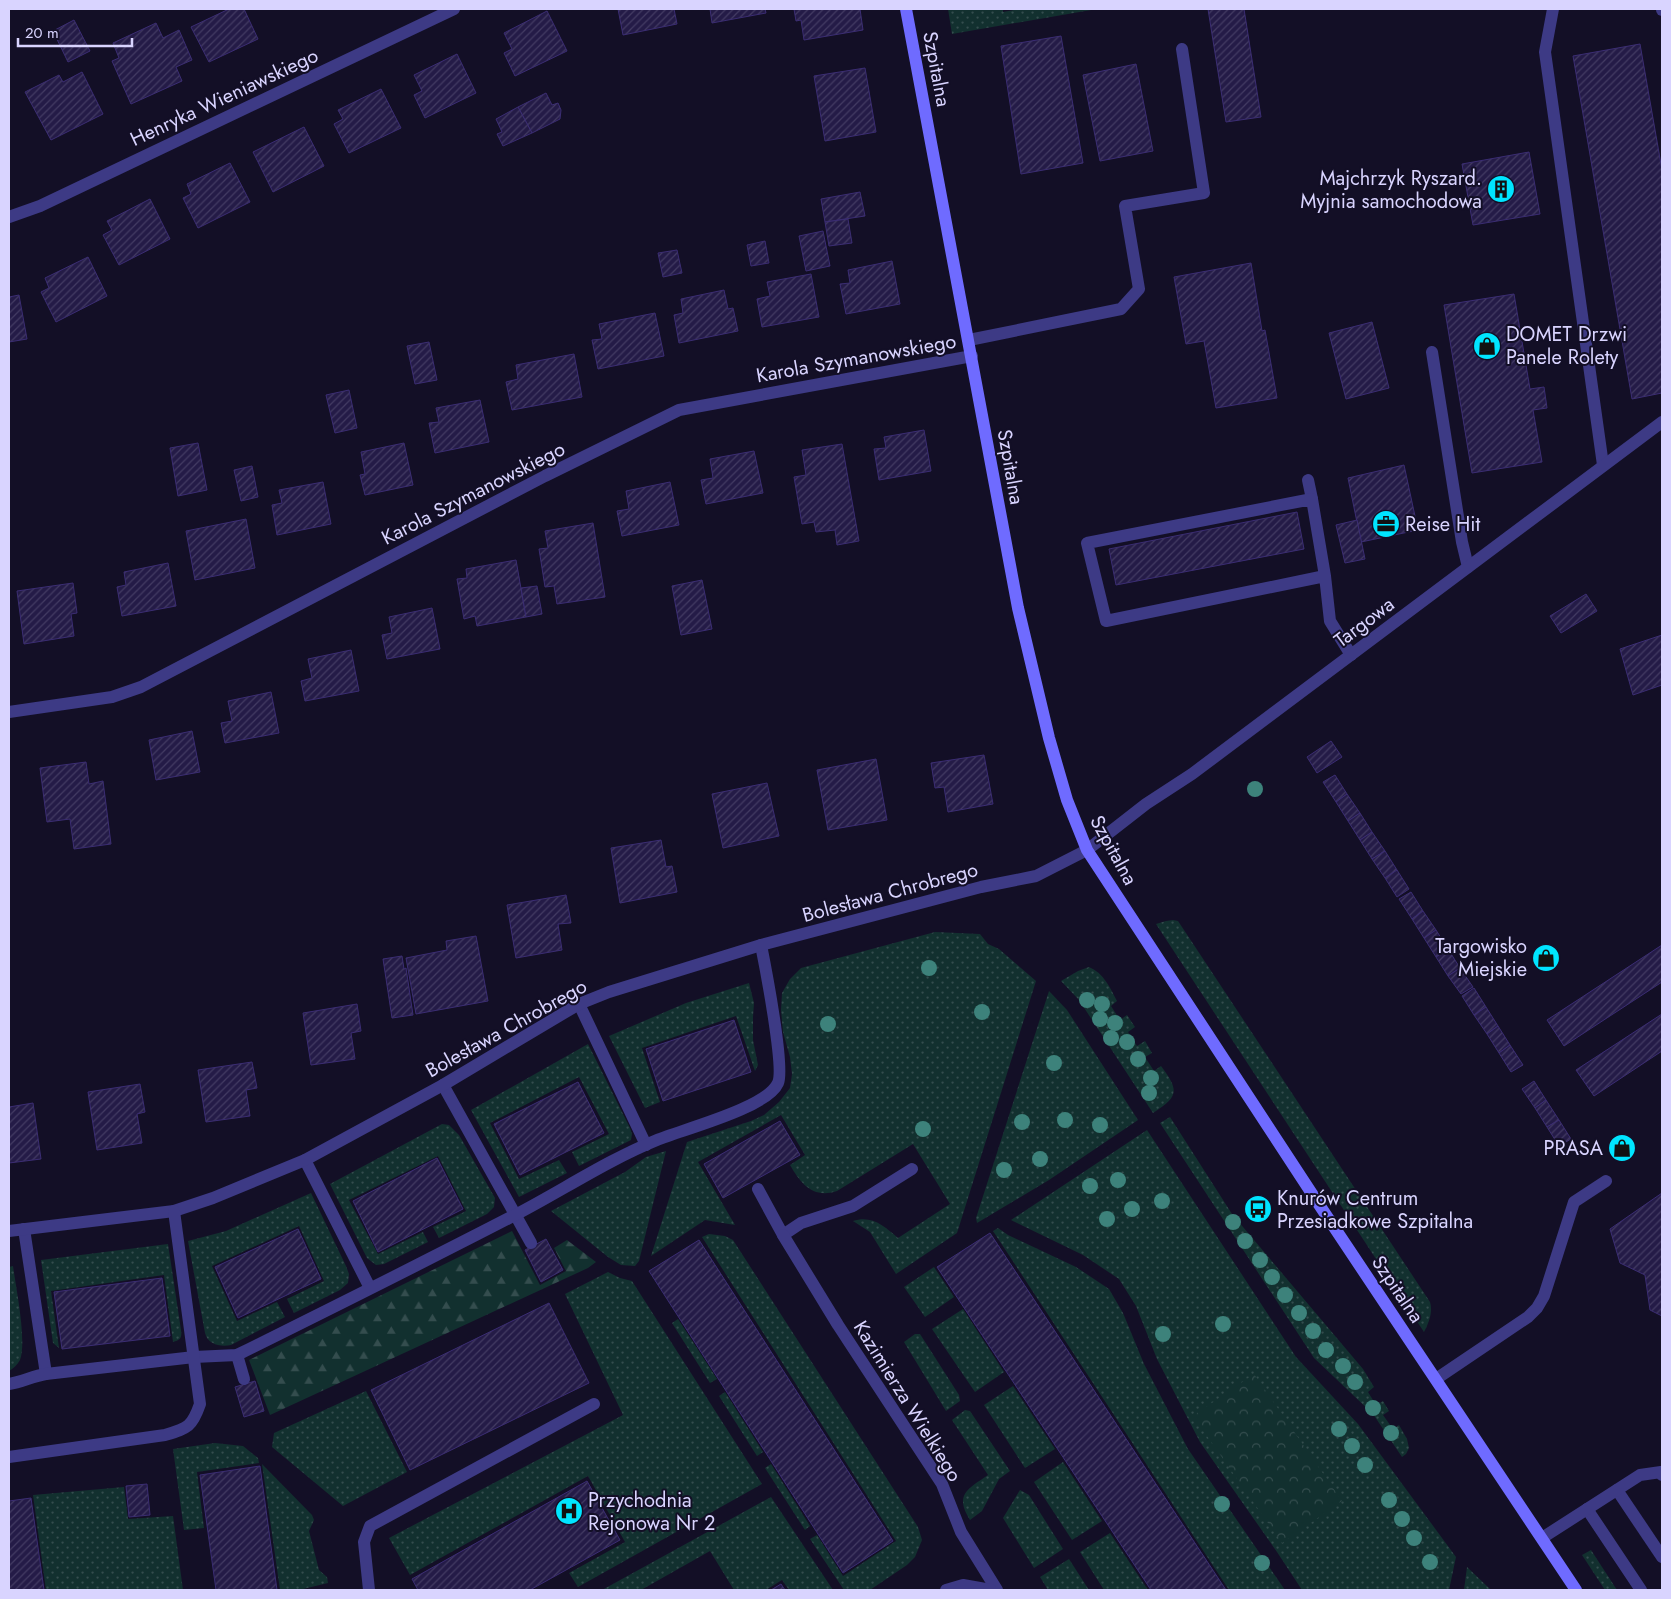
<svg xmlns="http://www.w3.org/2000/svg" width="1671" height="1599" font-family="Jost,sans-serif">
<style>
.grass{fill:url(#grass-dots)}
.forest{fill:url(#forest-firs)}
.park{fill:url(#park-crowns)}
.building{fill:url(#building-hatch);stroke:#3b2d73}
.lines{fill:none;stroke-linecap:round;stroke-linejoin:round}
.lane{stroke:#3d3a85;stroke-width:12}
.street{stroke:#3d3a85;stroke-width:12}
.secondary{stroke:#6f6bff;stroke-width:12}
.tree{fill:#3d827b}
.labels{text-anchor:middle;stroke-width:4;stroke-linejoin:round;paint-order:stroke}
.street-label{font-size:20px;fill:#d9d4ff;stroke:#130f26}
.poi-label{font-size:20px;fill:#d9d4ff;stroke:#130f26;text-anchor:start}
</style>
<defs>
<pattern id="grass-dots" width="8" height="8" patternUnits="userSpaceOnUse" patternTransform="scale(1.25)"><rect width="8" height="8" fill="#12302f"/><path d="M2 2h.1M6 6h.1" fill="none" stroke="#344d4e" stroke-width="1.8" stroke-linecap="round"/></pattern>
<pattern id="forest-firs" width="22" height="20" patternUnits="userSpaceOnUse" patternTransform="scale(1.25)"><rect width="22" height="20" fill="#12302f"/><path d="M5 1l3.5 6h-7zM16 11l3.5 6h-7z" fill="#344d4e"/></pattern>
<pattern id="park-crowns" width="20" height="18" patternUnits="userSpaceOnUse" patternTransform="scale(1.25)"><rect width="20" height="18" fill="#12302f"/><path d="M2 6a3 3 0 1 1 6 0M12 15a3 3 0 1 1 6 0" fill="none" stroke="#344d4e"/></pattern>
<pattern id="building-hatch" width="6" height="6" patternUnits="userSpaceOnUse" patternTransform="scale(1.25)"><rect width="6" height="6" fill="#241b47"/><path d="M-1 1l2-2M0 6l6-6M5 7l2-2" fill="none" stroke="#433b63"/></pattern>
</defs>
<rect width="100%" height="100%" fill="#130f26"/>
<g class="grass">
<path d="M948 9H1003V12L1020 9H1097L952 34Z"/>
<path d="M1173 920 1178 921 1430 1302C1433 1312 1429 1322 1424 1332L1156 924 1166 921Z"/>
<path d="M935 932 980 934 988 944 999 949 1036 981 957 1233 896 1274 870 1232 853 1221C872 1215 884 1226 898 1238L950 1204 913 1144 837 1191C813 1199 801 1184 790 1165L805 1155 781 1115 698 1162 735 1225 705 1220 651 1256 687 1142 751 1121 764 1115 779 1102 790 1088 792 1074 790 1057 783 1032 781 1010 782 993 790 979 801 968Z"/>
<path d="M1089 967C1104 973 1110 988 1117 1001L1111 1006 1120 1020 1127 1015 1135 1027 1128 1032 1137 1046 1145 1041 1152 1053 1145 1057 1154 1071 1161 1066C1180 1091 1178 1097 1153 1113L1079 1000 1061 981 1078 971Z"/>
<path d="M749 983 754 1003 753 1017V1040L758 1065 755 1071 736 1016 642 1048 660 1102 645 1108 609 1036 686 1003Z"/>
<path d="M1049 991 1067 1010 1138 1120 1049 1180 977 1223 976 1218Z"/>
<path d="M588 1044 630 1128 632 1134 631 1140 579 1166 572 1152 609 1134 579 1077 490 1123 519 1179 559 1160 567 1173 519 1197 471 1110Z"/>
<path d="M1170 1117 1232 1214 1363 1369 1374 1387 1368 1392 1376 1405 1383 1401 1389 1411 1383 1415 1393 1429 1399 1425 1407 1439 1409 1448 1406 1454 1402 1457 1373 1414 1314 1358 1160 1123Z"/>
<path d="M442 1124 449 1125 459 1135 495 1198 494 1207 487 1214 439 1238 433 1227 466 1211 438 1156 349 1200 378 1254 423 1232 428 1242 384 1264 376 1265 367 1258 330 1184Z"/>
<path d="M1147 1130 1296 1357 1358 1424 1456 1557 1449 1590H1302L1277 1552 1200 1442 1157 1359 1136 1306 1119 1279 1083 1255 1011 1220Z"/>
<path d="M666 1151 639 1261 635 1266 621 1265 608 1257 551 1211 625 1172 646 1157Z"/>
<path d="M311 1193 346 1266 349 1274 348 1283 340 1290 294 1313 287 1299 324 1281 299 1226 212 1266 237 1321 277 1302 285 1317 231 1345C221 1347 208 1345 205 1333L188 1241 226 1231Z"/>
<path d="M998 1228 1008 1235 1076 1267 1109 1289 1123 1313 1144 1364 1188 1449 1285 1590H1229L993 1231Z"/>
<path d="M709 1234 725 1236 733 1240 918 1527 922 1540 915 1557 907 1565 870 1590H844L810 1539 817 1535 843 1576 896 1541 702 1237Z"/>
<path d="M168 1244 181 1330C182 1337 181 1340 173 1342L164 1275 51 1291 59 1348 53 1343 41 1260Z"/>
<path d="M13 1266C16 1288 27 1341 20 1360 17 1365 14 1368 9 1371V1267Z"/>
<path d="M934 1267 954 1297 925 1317 904 1287Z"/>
<path d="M608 1272 620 1278 632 1281 762 1484 578 1587 569 1573 625 1542 588 1476 410 1575 389 1538 623 1415 565 1294Z"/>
<path d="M963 1309 1004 1372 975 1392 932 1329Z"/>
<path d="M678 1319 717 1379 710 1383 672 1323Z"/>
<path d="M915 1334H920L959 1395 960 1401 946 1411 904 1342Z"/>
<path d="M1013 1386 1055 1449 1025 1468 984 1405Z"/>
<path d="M366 1391 407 1472 343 1506 272 1447 274 1433Z"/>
<path d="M725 1392 763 1452 757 1456 719 1396Z"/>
<path d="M965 1410 970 1411 1010 1471 999 1479 982 1511 970 1520C954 1494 968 1489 988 1475L952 1420Z"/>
<path d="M215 1443 243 1446 258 1458 259 1463 197 1472 204 1528 184 1530 173 1449Z"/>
<path d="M1063 1462 1102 1521 1072 1540 1034 1482Z"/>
<path d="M262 1464 312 1515 314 1520 309 1531 319 1570 327 1577 328 1583 303 1589 304 1590H280Z"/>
<path d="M771 1464 810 1526 805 1530 765 1468Z"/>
<path d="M124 1487 128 1519 173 1516 183 1590H46L33 1495Z"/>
<path d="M1020 1490 1029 1495 1063 1549 1034 1568 1003 1518Z"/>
<path d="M771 1497 833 1590H789L782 1580 766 1590H734L710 1551 641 1590H602Z"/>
<path d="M1110 1533 1148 1590H1104L1080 1552Z"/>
<path d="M1591 1550 1617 1590H1605L1582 1555Z"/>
<path d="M1069 1559 1089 1590H1048L1040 1577Z"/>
<path d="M1467 1567 1491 1590H1464Z"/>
</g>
<path class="forest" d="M512 1231 540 1285 566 1271 554 1248 567 1240 596 1262 588 1268 270 1415 249 1360Z"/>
<path class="park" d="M1254 1374 1342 1501 1282 1543 1193 1416Z"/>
<g class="building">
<path d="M229 9H244L258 39 209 62 191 27Z"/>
<path d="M618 9H674L677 24 623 35Z"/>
<path d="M710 9H765L766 13 712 23Z"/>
<path d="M794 9H860L863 30 804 40 801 20 796 21Z"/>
<path d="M1208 9H1244L1261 117 1226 122Z"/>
<path d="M547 11 567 51 515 76 504 53 512 49 504 33Z"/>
<path d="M74 20 90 51 68 62 53 31Z"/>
<path d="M156 23 163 38 179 30 192 60 176 67 182 81 131 104 112 61 119 58 113 43Z"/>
<path d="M1061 36 1083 163 1021 174 1001 46Z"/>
<path d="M1640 44 1662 170V393L1632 399 1573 56Z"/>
<path d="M457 54 476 93 425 118 414 95 422 91 414 75Z"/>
<path d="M1136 64 1153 151 1100 161 1083 75Z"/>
<path d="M865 68 876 132 825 141 814 76Z"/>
<path d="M82 72 103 114 51 140 25 92 59 75 63 82Z"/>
<path d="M381 89 401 128 349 153 334 124 343 119 338 110Z"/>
<path d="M546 93 552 105 558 103 561 110 560 119 532 133 518 107Z"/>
<path d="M518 107 532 133 503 146 497 134 502 132 496 119Z"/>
<path d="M304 127 324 166 273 192 253 152Z"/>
<path d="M1529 152 1540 214 1473 225 1462 164Z"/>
<path d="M230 163 250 202 198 228 183 198 191 194 187 184Z"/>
<path d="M860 192 865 216 825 222 821 199Z"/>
<path d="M150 199 170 239 119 265 103 235 112 230 107 221Z"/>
<path d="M848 219 852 243 829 246 825 222Z"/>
<path d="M823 231 830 266 806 271 799 236Z"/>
<path d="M765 241 769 263 751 266 747 245Z"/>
<path d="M677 250 682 273 663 277 658 253Z"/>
<path d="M88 257 107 296 56 322 41 292 49 288 45 278Z"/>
<path d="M892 261 900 304 846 314 840 284 850 283 848 270Z"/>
<path d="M1251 263 1262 331 1265 330 1277 398 1216 408 1204 341 1186 344 1174 277Z"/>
<path d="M811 274 819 317 762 327 757 299 770 296 767 282Z"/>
<path d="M724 290 728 309 733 308 738 331 679 343 674 315 683 313 681 299Z"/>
<path d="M1514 294 1530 389 1544 387 1547 408 1533 410 1542 462 1472 473 1444 305Z"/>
<path d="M19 295 27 339 9 342V297Z"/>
<path d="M655 313 664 356 598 369 592 340 602 339 599 324Z"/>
<path d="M1372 322 1389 388 1346 399 1329 333Z"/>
<path d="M429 342 437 380 415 384 407 346Z"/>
<path d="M574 354 582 397 512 410 506 382 518 379 516 365Z"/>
<path d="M349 390 357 428 335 433 326 395Z"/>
<path d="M480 400 489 442 435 453 429 423 439 422 436 408Z"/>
<path d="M924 430 931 471 879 480 874 449 886 448 884 437Z"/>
<path d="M198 443 207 490 178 496 170 448Z"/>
<path d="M404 443 413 485 365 495 360 475 365 474 361 452Z"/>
<path d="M842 444 859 541 837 545 835 530 816 532 814 522 802 524 794 477 806 475 802 450Z"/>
<path d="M754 451 763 493 706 504 701 480 713 478 710 459Z"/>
<path d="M1404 465 1418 530 1361 542 1348 478Z"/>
<path d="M252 466 258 497 241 501 234 470Z"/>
<path d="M323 482 331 524 277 535 272 505 282 503 279 490Z"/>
<path d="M670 482 679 525 622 536 617 511 629 509 626 491Z"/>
<path d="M1297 512 1304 549 1116 585 1109 549Z"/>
<path d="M246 519 255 568 195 580 186 531Z"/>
<path d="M1357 520 1365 559 1345 563 1336 525Z"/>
<path d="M593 523 605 597 557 604 554 586 545 587 539 549 548 548 545 531Z"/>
<path d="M516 560 526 617 477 626 475 616 464 619 457 579 467 578 466 569Z"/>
<path d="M168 563 176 606 122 616 117 587 126 585 124 572Z"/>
<path d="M702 580 712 629 681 635 672 586Z"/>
<path d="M73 583 77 613 71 614 74 636 24 644 17 591Z"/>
<path d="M537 586 542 614 526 617 521 588Z"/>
<path d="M1586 594 1597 611 1561 633 1550 616Z"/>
<path d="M432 608 440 649 387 659 382 635 392 633 389 617Z"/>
<path d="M1662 635V685L1633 695 1620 649Z"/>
<path d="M351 650 359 691 305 701 301 681 312 678 308 659Z"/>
<path d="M271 692 279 733 225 743 221 723 232 721 228 701Z"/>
<path d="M192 731 200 772 156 780 149 740Z"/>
<path d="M1331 741 1342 757 1317 773 1307 757Z"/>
<path d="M984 755 993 804 948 812 944 787 935 788 931 763Z"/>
<path d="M876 759 887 820 828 830 817 770Z"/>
<path d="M86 762 89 784 103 781 111 844 74 849 70 819 47 822 40 768Z"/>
<path d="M1335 775 1347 794 1336 802 1323 782Z"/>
<path d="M767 783 779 836 723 848 712 794Z"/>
<path d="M1347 794 1360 813 1348 821 1336 802Z"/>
<path d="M1360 813 1372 832 1360 840 1348 821Z"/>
<path d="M1372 832 1385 851 1372 859 1360 840Z"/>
<path d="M661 840 666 867 672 866 677 892 620 903 611 848Z"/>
<path d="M1385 851 1397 870 1385 878 1372 859Z"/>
<path d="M1397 870 1409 889 1397 897 1385 878Z"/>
<path d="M1411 892 1423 911 1412 919 1399 899Z"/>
<path d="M566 895 571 923 558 924 562 950 516 958 507 905Z"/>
<path d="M1423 911 1436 930 1424 938 1412 919Z"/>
<path d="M1436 930 1448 949 1436 957 1424 938Z"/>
<path d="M476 936 488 1001 416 1014 406 958 447 950 446 941Z"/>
<path d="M1662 945V982L1564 1046 1547 1020Z"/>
<path d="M1448 949 1460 968 1448 976 1436 957Z"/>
<path d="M402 956 404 969 406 968 413 1015 392 1018 383 959Z"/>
<path d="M1460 968 1473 987 1461 994 1448 976Z"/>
<path d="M1474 988 1486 1007 1474 1015 1462 996Z"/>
<path d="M357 1004 361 1031 351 1033 355 1059 311 1065 303 1013Z"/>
<path d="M1486 1007 1498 1026 1487 1034 1474 1015Z"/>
<path d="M1662 1014V1051L1594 1096 1576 1070Z"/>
<path d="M734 1020 751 1072 663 1101 646 1049Z"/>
<path d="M1498 1026 1510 1045 1499 1053 1487 1034Z"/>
<path d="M1510 1045 1523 1065 1511 1072 1499 1053Z"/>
<path d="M252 1062 257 1088 246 1090 250 1116 206 1122 198 1070Z"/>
<path d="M1534 1081 1546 1100 1535 1108 1522 1089Z"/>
<path d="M578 1082 604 1133 520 1175 494 1124Z"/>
<path d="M140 1084 145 1112 137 1114 142 1143 97 1150 88 1092Z"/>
<path d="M1546 1100 1559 1120 1547 1127 1535 1108Z"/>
<path d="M33 1103 41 1159 9 1163V1107Z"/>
<path d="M1559 1120 1571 1139 1559 1146 1547 1127Z"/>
<path d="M780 1121 800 1155 723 1198 704 1164Z"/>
<path d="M437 1158 463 1209 378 1252 353 1201Z"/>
<path d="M1662 1193V1316L1650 1310 1645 1275 1620 1263 1610 1229Z"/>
<path d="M298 1229 321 1279 238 1318 215 1267Z"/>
<path d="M990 1233 1226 1590H1151L937 1267Z"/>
<path d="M546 1239 563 1270 541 1282 525 1250Z"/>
<path d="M699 1240 893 1541 843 1573 649 1271Z"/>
<path d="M162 1278 170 1336 62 1349 54 1292Z"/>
<path d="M549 1303 589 1383 410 1470 371 1390Z"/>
<path d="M255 1381 264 1411 244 1417 235 1387Z"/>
<path d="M260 1466 277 1590H216L200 1475Z"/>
<path d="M587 1481 620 1540 530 1590H418L412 1579Z"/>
<path d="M147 1484 150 1515 129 1517 126 1486Z"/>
<path d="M31 1498 44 1590H9V1501Z"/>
<path d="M781 1584 785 1590H771Z"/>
</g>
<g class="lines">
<g class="lane">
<path d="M1553 9 1545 52 1603 465"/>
<path d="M1662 9V10"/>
<path d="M969 340 1121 309 1139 289 1125 206 1204 193 1182 49"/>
<path d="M1432 352 1462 542 1468 567"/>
<path d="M1308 480 1312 499"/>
<path d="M1325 576 1106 621 1087 543 1312 499 1325 576 1330 621 1351 655"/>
<path d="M579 1004 646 1145"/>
<path d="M443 1085 531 1243"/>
<path d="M305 1160 370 1288"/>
<path d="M758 1189 783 1235 801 1223 853 1206 912 1169"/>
<path d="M24 1229 46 1374"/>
<path d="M237 1355 244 1379"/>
<path d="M1436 1379 1528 1317 1537 1308 1544 1296 1574 1202 1606 1181"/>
<path d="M9 1384C22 1382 33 1376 46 1374L194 1357 237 1355C330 1309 424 1262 517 1214 563 1190 608 1160 657 1140 684 1129 767 1108 778 1083 785 1068 765 965 761 945"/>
<path d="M1617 1490 1662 1557"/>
<path d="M1587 1509 1641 1590"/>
<path d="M1542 1538 1640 1475 1661 1472 1662 1475"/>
<path d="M369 1590 364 1542 370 1526 594 1404"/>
</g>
<g class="street">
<path d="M9 217 40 206 454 9"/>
<path d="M9 712 112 697 141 687 545 476 679 410 972 356"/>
<path d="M9 1231 174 1211 213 1198 305 1160 443 1085 579 1004 609 992 761 945 981 887 1036 876 1087 850 1146 804 1192 774 1662 422"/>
<path d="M783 1235 838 1325 942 1484 961 1532 997 1590"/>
<path d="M9 1457 165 1435C188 1428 192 1427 200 1404L174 1211"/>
<path d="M946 1590 963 1585 991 1590"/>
</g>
<path class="secondary" d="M906 9 1018 608 1049 738 1067 800 1087 850 1320 1206 1576 1590"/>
</g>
<g class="tree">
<circle cx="1255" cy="789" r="8"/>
<circle cx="929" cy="968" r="8"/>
<circle cx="1087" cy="1000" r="8"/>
<circle cx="1102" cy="1004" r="8"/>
<circle cx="982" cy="1012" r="8"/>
<circle cx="1100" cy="1019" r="8"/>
<circle cx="1115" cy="1023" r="8"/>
<circle cx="828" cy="1024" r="8"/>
<circle cx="1111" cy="1038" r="8"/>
<circle cx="1127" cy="1042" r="8"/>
<circle cx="1138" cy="1059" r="8"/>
<circle cx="1054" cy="1063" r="8"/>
<circle cx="1151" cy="1078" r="8"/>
<circle cx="1149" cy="1093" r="8"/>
<circle cx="1065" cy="1120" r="8"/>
<circle cx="1022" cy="1122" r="8"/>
<circle cx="1100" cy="1125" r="8"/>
<circle cx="923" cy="1129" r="8"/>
<circle cx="1040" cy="1159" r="8"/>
<circle cx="1004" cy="1170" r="8"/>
<circle cx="1118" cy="1180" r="8"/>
<circle cx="1090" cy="1186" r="8"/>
<circle cx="1162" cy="1201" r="8"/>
<circle cx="1132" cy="1209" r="8"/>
<circle cx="1107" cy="1219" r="8"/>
<circle cx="1233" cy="1222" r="8"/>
<circle cx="1245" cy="1241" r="8"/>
<circle cx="1260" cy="1260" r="8"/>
<circle cx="1272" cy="1277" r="8"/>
<circle cx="1285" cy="1295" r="8"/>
<circle cx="1299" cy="1313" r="8"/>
<circle cx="1223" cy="1324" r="8"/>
<circle cx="1313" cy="1331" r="8"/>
<circle cx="1163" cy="1334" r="8"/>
<circle cx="1326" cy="1350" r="8"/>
<circle cx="1343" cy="1366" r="8"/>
<circle cx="1355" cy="1382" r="8"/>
<circle cx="1373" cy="1408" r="8"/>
<circle cx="1339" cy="1429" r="8"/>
<circle cx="1391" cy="1433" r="8"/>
<circle cx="1352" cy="1446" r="8"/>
<circle cx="1365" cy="1465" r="8"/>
<circle cx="1389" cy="1500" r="8"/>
<circle cx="1222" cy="1504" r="8"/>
<circle cx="1402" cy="1519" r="8"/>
<circle cx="1414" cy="1538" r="8"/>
<circle cx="1430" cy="1562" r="8"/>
<circle cx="1262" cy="1563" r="8"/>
</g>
<defs>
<g id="building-disc" transform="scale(1.4375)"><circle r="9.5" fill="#00e5ff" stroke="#130f26"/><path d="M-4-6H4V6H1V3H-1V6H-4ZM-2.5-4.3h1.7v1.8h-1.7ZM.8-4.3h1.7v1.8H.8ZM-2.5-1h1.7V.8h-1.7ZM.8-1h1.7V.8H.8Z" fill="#111"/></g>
<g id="shop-disc" transform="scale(1.4375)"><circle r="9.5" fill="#00e5ff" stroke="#130f26"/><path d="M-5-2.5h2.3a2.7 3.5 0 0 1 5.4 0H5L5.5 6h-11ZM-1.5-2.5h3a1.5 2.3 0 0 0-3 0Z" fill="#111"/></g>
<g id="office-disc" transform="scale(1.4375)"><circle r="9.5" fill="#00e5ff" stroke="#130f26"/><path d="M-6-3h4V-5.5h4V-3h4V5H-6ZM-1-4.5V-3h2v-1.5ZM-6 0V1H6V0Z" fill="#111"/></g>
<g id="bus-disc" transform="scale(1.4375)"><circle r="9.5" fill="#00e5ff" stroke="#130f26"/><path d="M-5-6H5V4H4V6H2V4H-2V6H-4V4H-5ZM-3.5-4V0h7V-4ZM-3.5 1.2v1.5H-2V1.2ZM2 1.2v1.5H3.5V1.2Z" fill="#111"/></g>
<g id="hospital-disc" transform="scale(1.4375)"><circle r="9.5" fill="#00e5ff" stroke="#130f26"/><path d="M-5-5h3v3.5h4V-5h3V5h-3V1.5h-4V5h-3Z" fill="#111"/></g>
</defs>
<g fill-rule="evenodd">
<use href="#building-disc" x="1501" y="189"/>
<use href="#shop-disc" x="1487" y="346"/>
<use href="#office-disc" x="1386" y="524"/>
<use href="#shop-disc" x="1546" y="958"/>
<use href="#shop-disc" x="1622" y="1148"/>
<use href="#bus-disc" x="1258" y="1209"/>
<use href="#hospital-disc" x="569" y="1511"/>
</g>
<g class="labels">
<g class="street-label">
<text transform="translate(937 69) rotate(79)" y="7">Szpitalna</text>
<text transform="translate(224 97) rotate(-25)" y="7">Henryka Wieniawskiego</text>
<text transform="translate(856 358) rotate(-10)" y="7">Karola Szymanowskiego</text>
<text transform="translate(1011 467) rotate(80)" y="7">Szpitalna</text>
<text transform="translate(473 493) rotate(-27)" y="7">Karola Szymanowskiego</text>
<text transform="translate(1364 622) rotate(-37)" y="7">Targowa</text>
<text transform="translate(1114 850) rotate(61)" y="7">Szpitalna</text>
<text transform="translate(890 892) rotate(-15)" y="7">Bolesława Chrobrego</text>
<text transform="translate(506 1028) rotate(-29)" y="7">Bolesława Chrobrego</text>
<text transform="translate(1398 1289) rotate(56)" y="7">Szpitalna</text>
<text transform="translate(908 1401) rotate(58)" y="7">Kazimierza Wielkiego</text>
</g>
<g class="poi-label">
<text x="1482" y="185" text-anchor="end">Majchrzyk Ryszard.<tspan x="1482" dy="23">Myjnia samochodowa</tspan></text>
<text x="1506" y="341">DOMET Drzwi<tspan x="1506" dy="23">Panele Rolety</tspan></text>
<text x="1405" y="531">Reise Hit</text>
<text x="1527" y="953" text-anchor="end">Targowisko<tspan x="1527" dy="23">Miejskie</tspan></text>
<text x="1603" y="1155" text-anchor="end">PRASA</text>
<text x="1277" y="1205">Knurów Centrum<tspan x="1277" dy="23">Przesiadkowe Szpitalna</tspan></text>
<text x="588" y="1507">Przychodnia<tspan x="588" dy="23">Rejonowa Nr 2</tspan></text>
</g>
</g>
<rect width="1671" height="1599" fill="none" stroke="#d9d4ff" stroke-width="20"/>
<path d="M18 38v8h114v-8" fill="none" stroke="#d9d4ff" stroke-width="2.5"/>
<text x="25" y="38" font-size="15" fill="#d9d4ff" stroke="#130f26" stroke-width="4" paint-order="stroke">20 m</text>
</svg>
